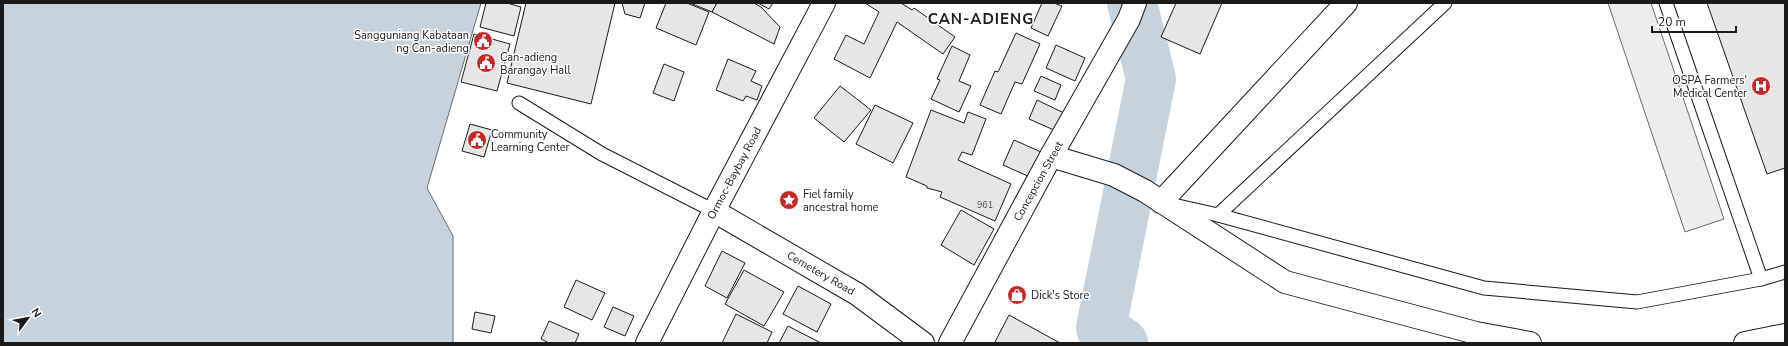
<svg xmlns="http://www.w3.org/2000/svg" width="1788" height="346" font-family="'Nunito Sans',sans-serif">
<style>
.parking{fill:#ededed;stroke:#6a6a6a}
.water{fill:#c6d2dc;stroke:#6a6a6a}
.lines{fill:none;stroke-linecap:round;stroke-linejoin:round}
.river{stroke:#c6d2dc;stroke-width:50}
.building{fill:#e6e6e6;stroke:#1a1a1a}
.lane-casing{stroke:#1a1a1a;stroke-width:15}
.street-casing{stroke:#1a1a1a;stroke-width:24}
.secondary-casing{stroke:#1a1a1a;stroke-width:24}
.highway-casing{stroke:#1a1a1a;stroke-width:24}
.lane{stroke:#fff;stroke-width:13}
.street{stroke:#fff;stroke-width:22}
.secondary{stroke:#fff;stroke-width:22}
.highway{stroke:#fff;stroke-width:22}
.labels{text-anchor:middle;stroke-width:3;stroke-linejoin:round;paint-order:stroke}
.number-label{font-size:9px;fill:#4d4d4d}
.poi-label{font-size:11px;fill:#1a1a1a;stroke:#fff;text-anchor:start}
.street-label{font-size:11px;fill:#1a1a1a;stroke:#fff}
.district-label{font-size:15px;font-weight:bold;letter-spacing:1px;fill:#1a1a1a;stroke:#fff}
</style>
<rect width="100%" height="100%" fill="#fff"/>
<path class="parking" d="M1608 3H1651L1724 219 1685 232Z"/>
<path class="water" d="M3 3H481L427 188 453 236V343H3Z"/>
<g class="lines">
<path class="river" d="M1123 343 1101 328 1151 79 1132 3"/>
</g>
<g class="building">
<path d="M486 3H507L521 7 514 36 480 27Z"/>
<path d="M526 3H615L591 104 507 83Z"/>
<path d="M622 3H645L640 18 625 14Z"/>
<path d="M666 3H687L709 12 696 45 656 28Z"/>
<path d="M690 3H717L712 12Z"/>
<path d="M717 3H754L761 7 780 27 774 44 712 12Z"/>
<path d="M758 3H773L769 9Z"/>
<path d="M865 3H901L912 10 914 8 955 37 943 54 897 22 870 78 834 59 846 35 864 44 879 12Z"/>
<path d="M1042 3H1054L1062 6 1048 36 1031 28Z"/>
<path d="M1176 3H1222L1200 54 1161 37Z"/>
<path d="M1707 3H1785V168L1767 174Z"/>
<path d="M1016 33 1040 44 1022 84 1015 82 1001 114 980 105 995 71 998 72Z"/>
<path d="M474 34 510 44 497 91 461 82Z"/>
<path d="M1056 45 1085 58 1075 81 1046 68Z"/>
<path d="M952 46 970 55 959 81 971 86 959 112 931 99 940 80 937 79Z"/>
<path d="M728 59 756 71 751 81 762 86 757 100 746 96 743 101 716 90Z"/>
<path d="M664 64 684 72 674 101 653 93Z"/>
<path d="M1041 76 1061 85 1055 100 1034 91Z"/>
<path d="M840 86 871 110 844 142 814 118Z"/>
<path d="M1037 100 1064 113 1056 131 1029 119Z"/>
<path d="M875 105 913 123 893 163 856 144Z"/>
<path d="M931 110 964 123 968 112 986 119 972 155 962 152 958 160 1011 184 995 221 940 197 942 192 927 188V186L906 177Z"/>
<path d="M470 124 492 130 484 157 462 151Z"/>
<path d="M1014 140 1041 152 1030 177 1003 165Z"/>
<path d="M961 210 994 229 974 265 941 245Z"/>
<path d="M722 251 745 263 727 298 705 286Z"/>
<path d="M744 270 784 292 764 326 725 304Z"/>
<path d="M576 280 605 293 592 320 564 307Z"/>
<path d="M798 286 831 304 817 332 783 314Z"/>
<path d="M613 307 634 316 625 336 604 327Z"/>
<path d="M475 312 495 316 491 333 472 329Z"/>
<path d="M736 314 772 332 767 343H722Z"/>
<path d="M1009 315 1060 343H997L995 342Z"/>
<path d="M549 321 579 334 575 343H549L541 339Z"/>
<path d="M788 326 821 343H779Z"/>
</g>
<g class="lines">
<g class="lane-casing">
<g id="lane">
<path d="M519 103 602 154 714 211"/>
<path d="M1178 206 1218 215 1484 288 1637 302 1761 279 1666 3"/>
<path d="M1218 215 1445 3"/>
<path d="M1761 279 1785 272"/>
</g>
</g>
<g class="street-casing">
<g id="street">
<path d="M1051 156 1114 175 1145 191 1285 282 1476 333 1530 343"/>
<path d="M1161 202 1346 3"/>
<path d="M950 343 1051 156 1129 19 1135 3"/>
<path d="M1745 343 1785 335"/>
</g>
</g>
<g class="secondary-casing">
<path id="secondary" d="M714 211 857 294 923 343"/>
</g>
<g class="highway-casing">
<path id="highway" d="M647 343 714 211 824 3"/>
</g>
<use href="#lane" class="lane"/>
<use href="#street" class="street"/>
<use href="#secondary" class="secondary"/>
<use href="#highway" class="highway"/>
</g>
<defs>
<g id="civic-disc" transform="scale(1)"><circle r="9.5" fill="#c62828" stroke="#fff"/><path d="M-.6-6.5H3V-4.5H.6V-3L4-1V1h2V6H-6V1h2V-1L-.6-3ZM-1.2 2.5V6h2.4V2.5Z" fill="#fff"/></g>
<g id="hospital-disc" transform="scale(1)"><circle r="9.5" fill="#c62828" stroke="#fff"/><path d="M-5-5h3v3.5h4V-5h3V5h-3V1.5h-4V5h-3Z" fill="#fff"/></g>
<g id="sight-disc" transform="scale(1)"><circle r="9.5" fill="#c62828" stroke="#fff"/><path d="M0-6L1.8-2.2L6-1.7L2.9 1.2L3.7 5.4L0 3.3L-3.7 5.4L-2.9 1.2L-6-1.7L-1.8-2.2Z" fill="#fff"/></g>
<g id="shop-disc" transform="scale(1)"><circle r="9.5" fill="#c62828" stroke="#fff"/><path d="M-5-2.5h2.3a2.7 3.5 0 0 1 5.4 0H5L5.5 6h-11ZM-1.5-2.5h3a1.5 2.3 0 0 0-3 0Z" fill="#fff"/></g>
</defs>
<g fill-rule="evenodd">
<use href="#civic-disc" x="483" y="41"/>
<use href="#civic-disc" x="486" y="63"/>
<use href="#hospital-disc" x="1761" y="86"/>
<use href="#civic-disc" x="477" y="140"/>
<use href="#sight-disc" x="789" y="200"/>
<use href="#shop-disc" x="1017" y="295"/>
</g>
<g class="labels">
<g class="number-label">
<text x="985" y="208">961</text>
</g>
<g class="poi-label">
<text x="469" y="39" text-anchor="end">Sangguniang Kabataan<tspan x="469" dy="13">ng Can-adieng</tspan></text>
<text x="500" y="61">Can-adieng<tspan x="500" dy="13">Barangay Hall</tspan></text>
<text x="1747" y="84" text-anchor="end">OSPA Farmers'<tspan x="1747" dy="13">Medical Center</tspan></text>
<text x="491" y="138">Community<tspan x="491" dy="13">Learning Center</tspan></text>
<text x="803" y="198">Fiel family<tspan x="803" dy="13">ancestral home</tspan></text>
<text x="1031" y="299">Dick's Store</text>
</g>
<g class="street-label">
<text transform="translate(734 173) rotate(-62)" y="4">Ormoc-Baybay Road</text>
<text transform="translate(1038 181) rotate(-61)" y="4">Concepcion Street</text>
<text transform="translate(821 273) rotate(30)" y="4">Cemetery Road</text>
</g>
<g class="district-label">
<text x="981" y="24">CAN-ADIENG</text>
</g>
</g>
<rect width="1788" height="346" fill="none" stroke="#1a1a1a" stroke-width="8"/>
<g transform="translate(28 318) rotate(58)" stroke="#ffffff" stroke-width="3" paint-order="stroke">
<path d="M0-3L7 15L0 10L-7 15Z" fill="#1a1a1a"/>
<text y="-6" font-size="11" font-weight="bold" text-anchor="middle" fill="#1a1a1a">N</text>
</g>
<path d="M1652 26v6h84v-6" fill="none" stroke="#1a1a1a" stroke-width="2"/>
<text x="1658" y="26" font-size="12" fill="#1a1a1a" stroke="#ffffff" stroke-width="3" paint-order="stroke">20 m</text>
</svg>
